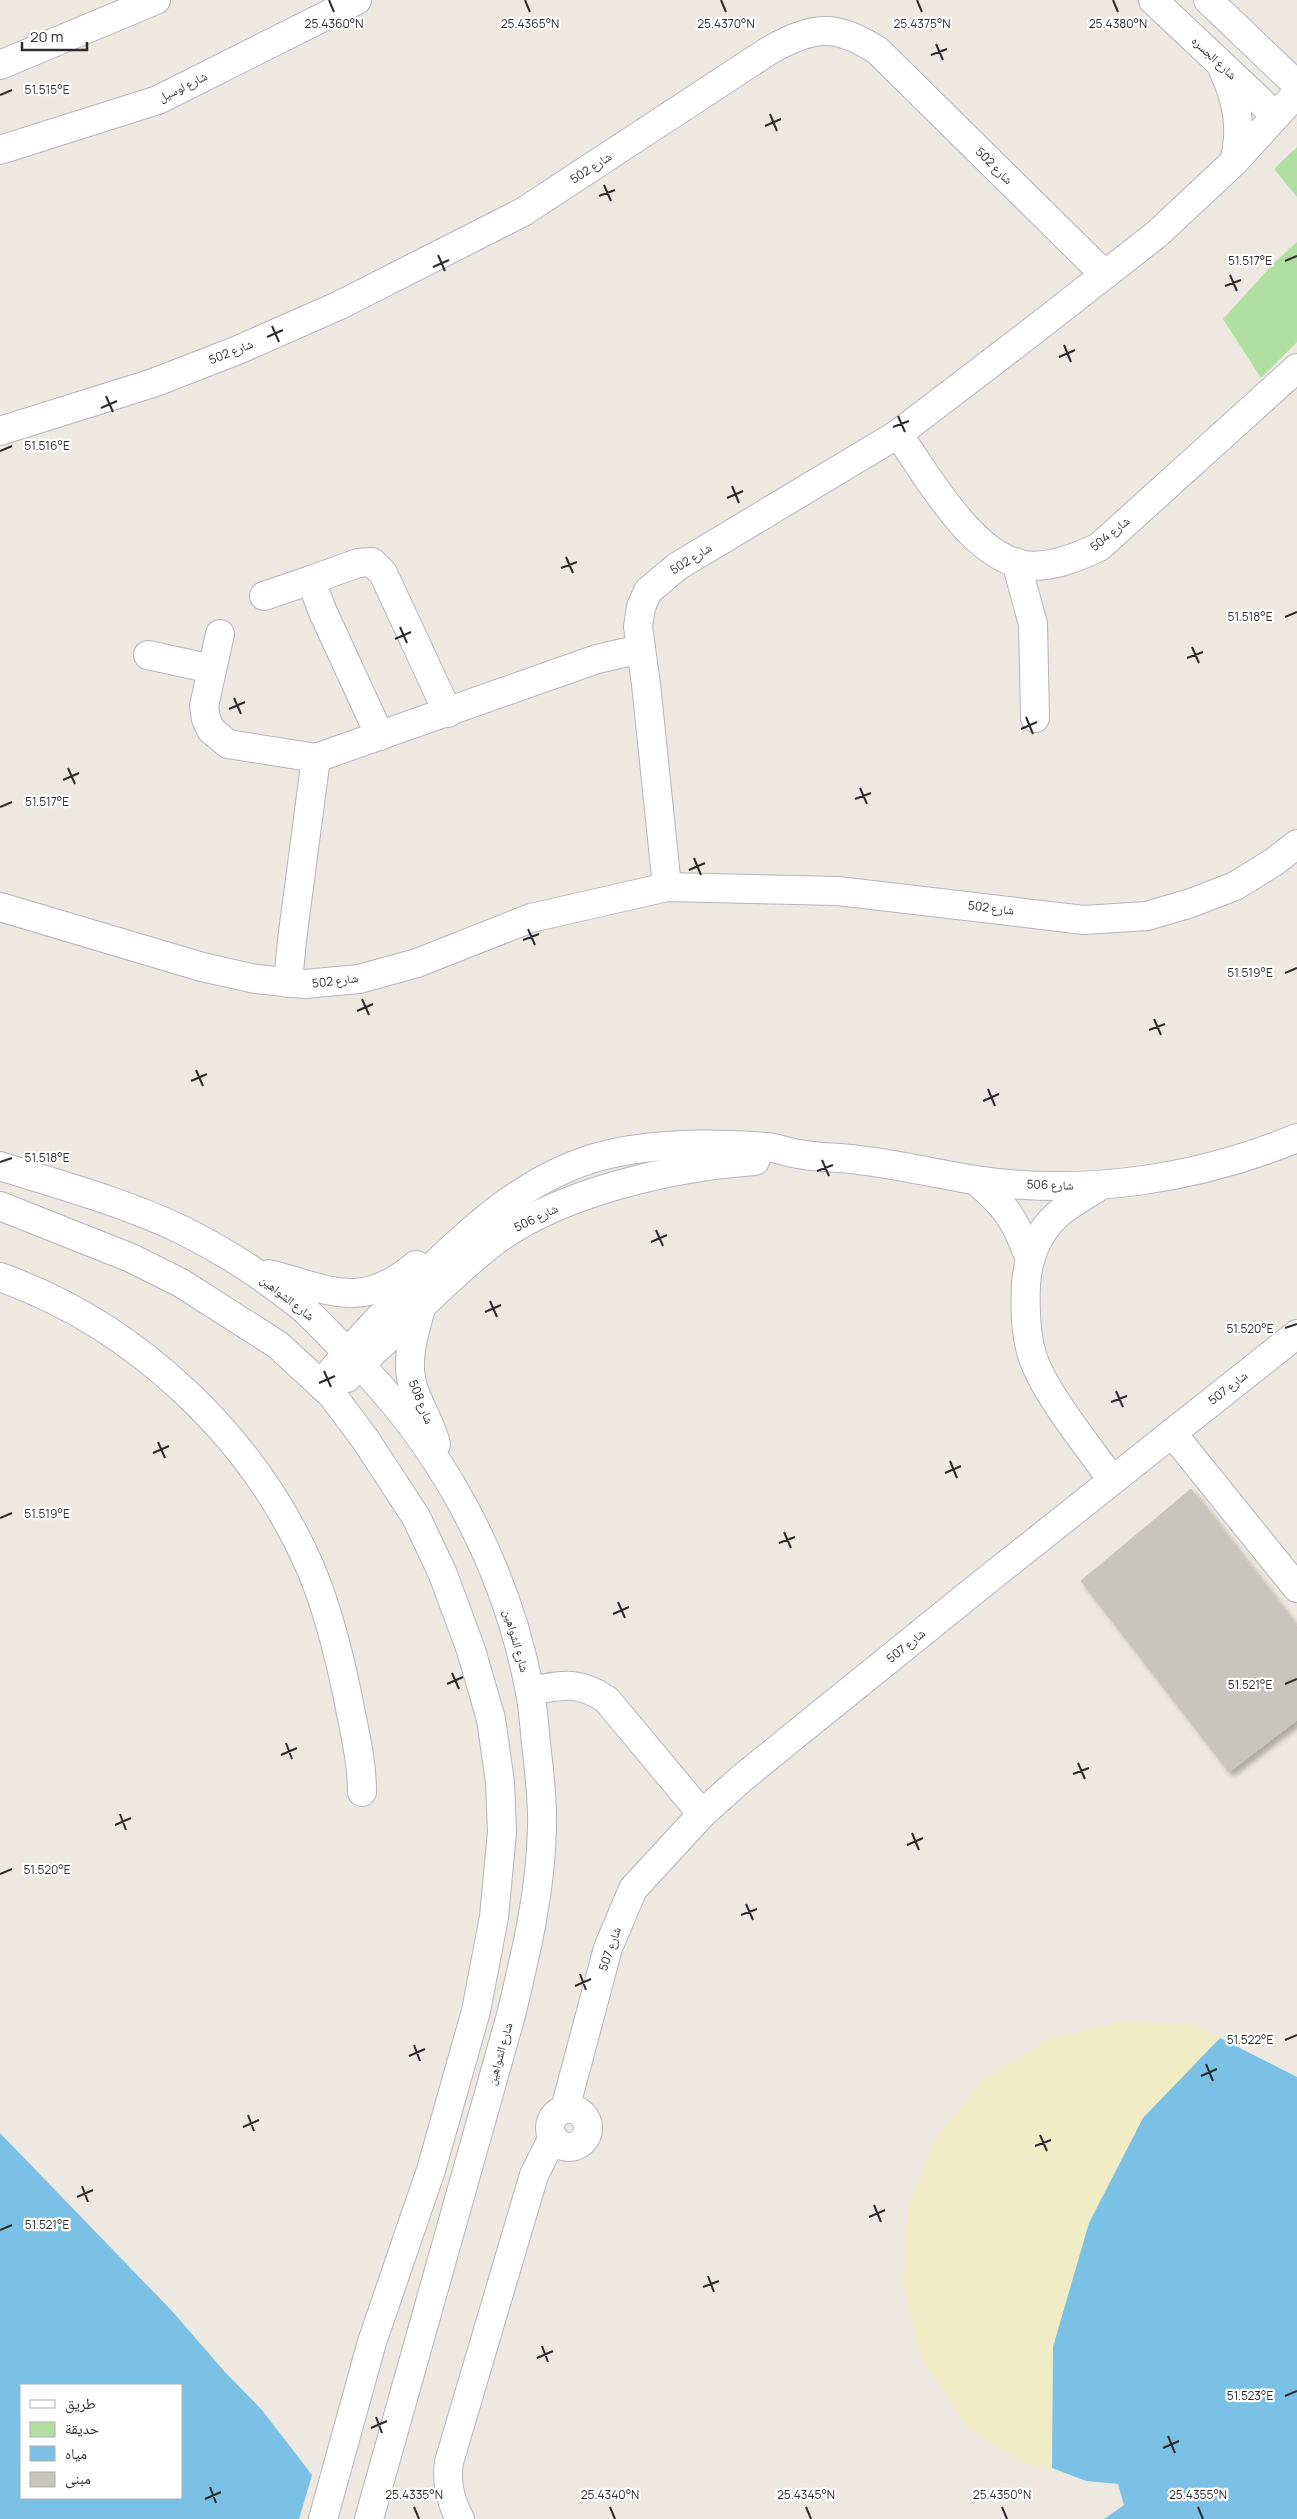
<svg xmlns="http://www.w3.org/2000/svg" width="1297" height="2519" font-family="Manrope,'Noto Naskh Arabic',sans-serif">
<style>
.green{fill:#b1dfa1}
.sand{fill:#efecc6}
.water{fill:#7bc1e6;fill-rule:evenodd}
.pier{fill:#ede8e0}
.building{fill:#c8c5bf;stroke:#c8c4b9;filter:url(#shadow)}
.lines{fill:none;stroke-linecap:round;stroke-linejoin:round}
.minor-casing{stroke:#b3b4be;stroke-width:30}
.minor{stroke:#fff;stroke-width:28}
.ticks{fill:none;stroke:#2c2c2c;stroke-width:2}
.labels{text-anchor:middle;stroke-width:4.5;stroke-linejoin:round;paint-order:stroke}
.street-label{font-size:12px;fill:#2c2c2c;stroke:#fff}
.ticks-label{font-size:12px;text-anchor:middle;fill:#2c2c2c;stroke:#fff;stroke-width:4.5;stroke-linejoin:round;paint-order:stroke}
</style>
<defs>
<filter id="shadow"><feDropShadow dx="4.5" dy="4.5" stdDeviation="2.5" flood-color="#0004"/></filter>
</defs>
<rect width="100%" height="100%" fill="#ede8e0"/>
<g class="green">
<path d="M1297 147V197L1274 169Z"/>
<path d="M1297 242V342L1261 378 1223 319 1274 263Z"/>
</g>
<path class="sand" d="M1120 2021 1195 2025 1220 2038 1143 2118 1053 2347 1052 2468 1027 2464 969 2429 922 2358 903 2285 908 2209 935 2139 983 2080 1047 2040Z"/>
<g class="water">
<path d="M1220 2038 1297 2077V2519H1104L1124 2505 1118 2484 1086 2481 1052 2468 1053 2347 1089 2223 1143 2118Z"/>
<path d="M0 2133 172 2311 224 2371 262 2410 346 2519H0ZM21 2385H181V2498H21Z"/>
</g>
<path class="pier" d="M313 2472 348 2517 349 2519H299Z"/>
<g class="building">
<path d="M1191 1489 1297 1627V1720L1229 1772 1081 1581Z"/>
<path d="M1267 1587 1297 1644V1710L1262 1737 1179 1667Z"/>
</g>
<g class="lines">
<g class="minor-casing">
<g id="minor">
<path d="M1153 0 1276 116"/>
<path d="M1208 0 1297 85"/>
<path d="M0 65 156 0"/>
<path d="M1223 70C1237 100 1243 129 1234 162"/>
<path d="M0 150 158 100 357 0"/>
<path d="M0 431 153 383 238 350 340 305 523 212 770 50C813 26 836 23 878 51L1104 274"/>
<path d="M898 434C927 475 972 557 1025 565 1049 569 1078 557 1099 547L1297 368"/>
<path d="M1016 562 1033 624 1035 718"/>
<path d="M264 596 311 580"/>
<path d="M220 634 204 706 206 719 211 730 228 744 316 758"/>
<path d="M148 655 212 669"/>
<path d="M380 736 322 610 311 580 358 563 372 562 383 573 448 713"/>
<path d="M667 887 646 684 638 627 641 607 648 591 678 566 898 434 1025 337 1157 234 1234 162 1297 93"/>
<path d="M0 907 202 967 256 979 305 984 359 979 417 963 531 918 667 887 838 891 1084 920 1147 916 1191 903 1235 886 1274 862 1297 844"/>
<path d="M288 983 292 940 316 758 597 659 641 649"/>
<path d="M0 1166C60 1185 123 1202 180 1229 223 1250 266 1278 303 1308 318 1322 332 1337 347 1352 439 1441 504 1561 529 1687 533 1705 534 1724 536 1743 539 1771 543 1799 542 1827 541 1891 526 1953 511 2015L369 2519"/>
<path d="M975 1180C1006 1206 1015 1219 1029 1257"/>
<path d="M1100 1186C1086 1195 1069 1204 1056 1216 1037 1234 1028 1258 1026 1284 1025 1308 1025 1332 1032 1355 1044 1393 1089 1447 1112 1480"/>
<path d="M0 1206 131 1258 181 1283 278 1345 332 1395 365 1439 416 1517 442 1572 471 1650 491 1719 500 1782 502 1832 494 1917 476 2011 431 2170 372 2342 323 2519"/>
<path d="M269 1274C329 1289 360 1312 416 1265"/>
<path d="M0 1277C135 1325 253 1436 310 1567 328 1609 339 1654 348 1698 354 1730 362 1760 362 1792"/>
<path d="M421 1308C414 1334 405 1360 413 1387 419 1406 431 1424 436 1444"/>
<path d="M347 1378 360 1364C404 1325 445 1280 491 1244 558 1192 672 1167 755 1161"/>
<path d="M321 1385C353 1343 389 1307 428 1271 476 1225 525 1180 591 1159 646 1142 710 1143 767 1147 778 1148 788 1153 799 1154 818 1158 838 1157 858 1160 897 1164 936 1174 975 1180 1084 1196 1195 1180 1297 1138"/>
<path d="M1172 1433 1297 1588"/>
<path d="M530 1691C562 1685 578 1680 607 1700L702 1814"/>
<path d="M565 2109 608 1948 633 1889 702 1814 742 1778 977 1588 1297 1334"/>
<circle cx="569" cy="2128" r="19"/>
<path d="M460 2519C450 2500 446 2483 449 2462L534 2175 553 2137"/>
</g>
</g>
<use href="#minor" class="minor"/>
</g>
<path class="ticks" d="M329 0 334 12M525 0 530 12M721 0 726 12M917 0 922 12M1113 0 1118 12M936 44 943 60M931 55 947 49M0 95 12 90M770 114 777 131M765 126 781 119M604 185 611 201M599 196 615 190M438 255 445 271M1285 261 1297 256M433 267 449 260M1230 275 1237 291M1225 286 1241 280M272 326 279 342M267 337 283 330M1064 345 1071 362M1059 357 1075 350M106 396 113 412M101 408 117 401M898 416 905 432M893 427 909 421M0 451 12 446M732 486 739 503M727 498 743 491M566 557 573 573M561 568 577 562M1285 617 1297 612M400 627 407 643M395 639 411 632M1192 647 1199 663M1187 658 1203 652M234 698 241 714M229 709 245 702M1026 717 1033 734M1021 729 1037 722M68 768 75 784M63 780 79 773M860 788 867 804M855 799 871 793M0 807 12 802M694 858 701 875M689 870 705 863M528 929 535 945M523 940 539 934M1285 973 1297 968M362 999 369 1015M357 1011 373 1004M1154 1019 1161 1035M1149 1030 1165 1024M196 1070 203 1086M191 1081 207 1074M988 1089 995 1106M983 1101 999 1094M822 1160 829 1176M0 1162 12 1158M817 1171 833 1165M656 1230 663 1246M651 1242 667 1235M490 1301 497 1317M485 1312 501 1305M1285 1328 1297 1324M324 1371 331 1387M319 1383 335 1376M1116 1391 1123 1407M1111 1402 1127 1396M158 1442 165 1458M153 1453 169 1446M950 1461 957 1478M945 1473 961 1466M0 1518 12 1513M784 1532 791 1548M779 1543 795 1537M618 1602 625 1618M613 1614 629 1607M452 1673 459 1689M447 1684 463 1677M1285 1684 1297 1679M286 1743 292 1759M281 1755 297 1748M1078 1763 1085 1779M1073 1774 1089 1768M120 1814 126 1830M115 1825 131 1818M912 1833 919 1850M907 1845 923 1838M0 1874 12 1869M746 1904 753 1920M741 1915 757 1909M580 1974 586 1990M575 1986 591 1979M1285 2040 1297 2035M414 2045 420 2061M409 2056 425 2049M1206 2064 1213 2081M1201 2076 1217 2069M248 2115 254 2131M243 2127 259 2120M1040 2135 1047 2151M1035 2146 1051 2140M82 2186 88 2202M77 2197 93 2190M874 2205 881 2222M869 2217 885 2210M0 2230 12 2225M708 2276 714 2292M703 2287 719 2281M542 2346 548 2362M537 2358 553 2351M1285 2396 1297 2391M376 2417 382 2433M371 2428 387 2421M1168 2436 1175 2453M1163 2448 1179 2441M210 2487 216 2503M205 2499 221 2492M414 2507 419 2519M610 2507 615 2519M806 2507 811 2519M1002 2507 1007 2519M1198 2507 1203 2519"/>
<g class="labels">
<g class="street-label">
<text transform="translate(1214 58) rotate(43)" y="4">شارع الجسره</text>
<text transform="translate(183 87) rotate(-26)" y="4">شارع لوسيل</text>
<text transform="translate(994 166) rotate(45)" y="4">شارع 502</text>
<text transform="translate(591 168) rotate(-33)" y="4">شارع 502</text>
<text transform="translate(231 352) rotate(-22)" y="4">شارع 502</text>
<text transform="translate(1110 534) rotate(-39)" y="4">شارع 504</text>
<text transform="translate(691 559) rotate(-32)" y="4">شارع 502</text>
<text transform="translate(991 908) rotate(7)" y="4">شارع 502</text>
<text transform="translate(335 981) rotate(-7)" y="4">شارع 502</text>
<text transform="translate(1050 1185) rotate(2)" y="4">شارع 506</text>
<text transform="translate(536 1218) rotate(-26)" y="4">شارع 506</text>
<text transform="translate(287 1298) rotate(38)" y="4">شارع الشواهين</text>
<text transform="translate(1228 1388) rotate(-38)" y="4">شارع 507</text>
<text transform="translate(421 1402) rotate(68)" y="4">شارع 508</text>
<text transform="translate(516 1641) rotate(74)" y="4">شارع الشواهين</text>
<text transform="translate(906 1646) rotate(-39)" y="4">شارع 507</text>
<text transform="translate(610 1949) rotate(-71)" y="4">شارع 507</text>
<text transform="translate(500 2054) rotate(-74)" y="4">شارع الشواهين</text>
</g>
</g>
<g class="ticks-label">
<text x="334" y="28">25.4360°N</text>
<text x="530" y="28">25.4365°N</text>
<text x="726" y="28">25.4370°N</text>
<text x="922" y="28">25.4375°N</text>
<text x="1118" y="28">25.4380°N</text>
<text x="47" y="94">51.515°E</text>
<text x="1250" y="265">51.517°E</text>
<text x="47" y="450">51.516°E</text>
<text x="1250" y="621">51.518°E</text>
<text x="47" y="806">51.517°E</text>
<text x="1250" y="977">51.519°E</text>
<text x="47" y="1162">51.518°E</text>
<text x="1250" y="1333">51.520°E</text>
<text x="47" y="1518">51.519°E</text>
<text x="1250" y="1689">51.521°E</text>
<text x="47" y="1874">51.520°E</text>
<text x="1250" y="2044">51.522°E</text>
<text x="47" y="2229">51.521°E</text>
<text x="1250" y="2400">51.523°E</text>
<text x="414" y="2499">25.4335°N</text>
<text x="610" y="2499">25.4340°N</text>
<text x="806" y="2499">25.4345°N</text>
<text x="1002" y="2499">25.4350°N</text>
<text x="1198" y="2499">25.4355°N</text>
</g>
<rect x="20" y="2384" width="162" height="115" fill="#ffffff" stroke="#ababab"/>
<rect x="30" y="2400" width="25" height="8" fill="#ffffff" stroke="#ababab"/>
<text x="65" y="2409" font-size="15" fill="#2c2c2c">طريق</text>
<rect x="30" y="2422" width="25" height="15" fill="#b1dfa1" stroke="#ababab"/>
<text x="65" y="2434" font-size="15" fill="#2c2c2c">حديقة</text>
<rect x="30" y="2446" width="25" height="15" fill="#7bc1e6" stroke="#ababab"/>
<text x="65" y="2459" font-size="15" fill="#2c2c2c">مياه</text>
<rect x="30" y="2472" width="25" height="15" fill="#c8c5bf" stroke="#ababab"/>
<text x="65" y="2484" font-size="15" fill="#2c2c2c">مبنى</text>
<path d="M22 42v8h65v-8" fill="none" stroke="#2c2c2c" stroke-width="2.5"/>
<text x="30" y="42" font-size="15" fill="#2c2c2c" stroke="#ffffff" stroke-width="4" paint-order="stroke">20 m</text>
</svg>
